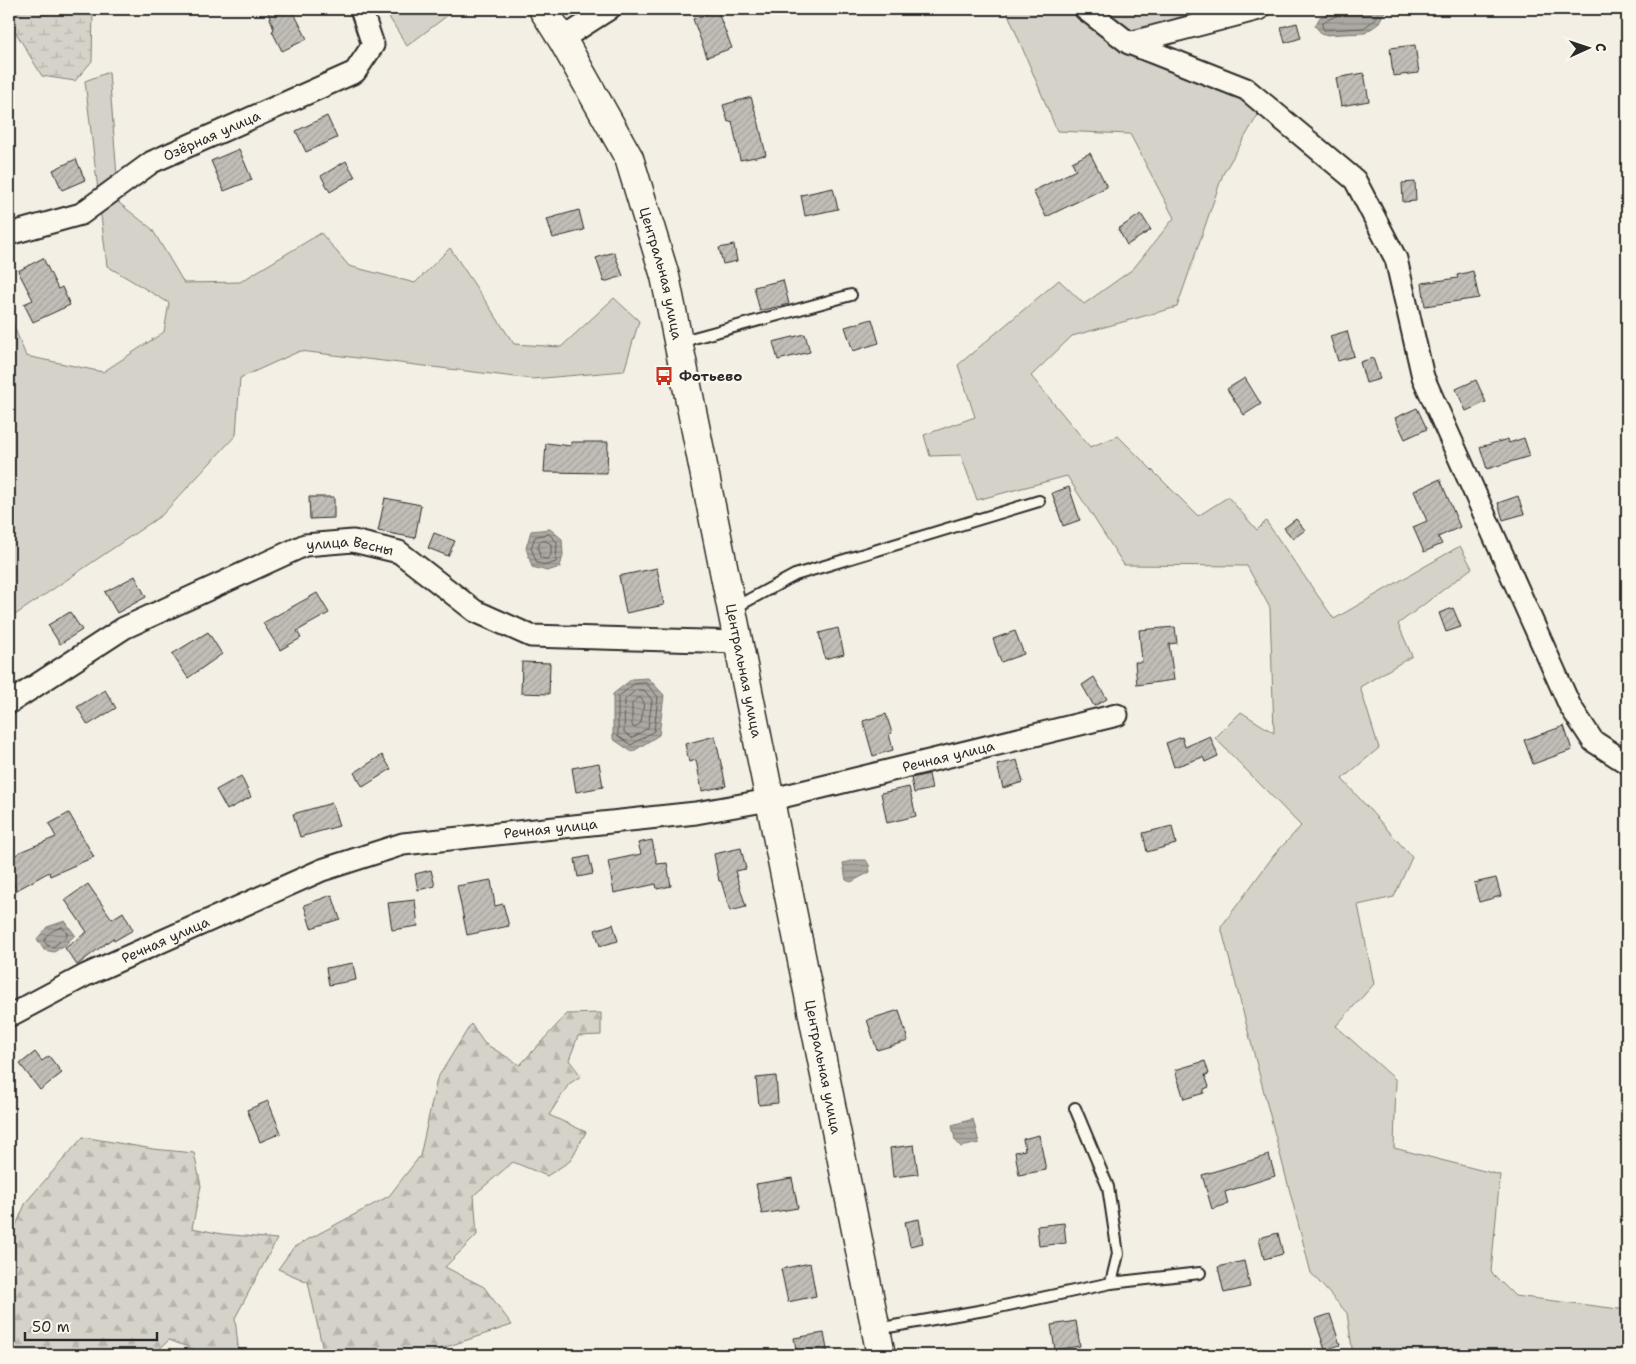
<svg xmlns="http://www.w3.org/2000/svg" width="1636" height="1364" font-family="'Shantell Sans',sans-serif">
<style>
.grass{fill:#d5d2c9;stroke:#807e7a}
.forest{fill:url(#forest-firs);stroke:#807e7a}
.wetland{fill:url(#wetland-marsh);stroke:#807e7a}
.water{fill:url(#water-rules);stroke:#787772}
.lines{fill:none;stroke-linecap:round;stroke-linejoin:round}
.shore{stroke:#5f5d5b;stroke-width:1}
.building{fill:url(#building-hatch);stroke:#2b2b2b}
.service-casing{stroke:#2b2b2b;stroke-width:14}
.minor-casing{stroke:#2b2b2b;stroke-width:25}
.secondary-casing{stroke:#2b2b2b;stroke-width:31}
.service{stroke:#fbf7ec;stroke-width:10}
.minor{stroke:#fbf7ec;stroke-width:21}
.secondary{stroke:#fbf7ec;stroke-width:28}
.labels{text-anchor:middle;stroke-width:4.5;stroke-linejoin:round;paint-order:stroke}
.street-label{font-size:14px;fill:#2b2b2b;stroke:#fbf7ec}
.poi-label{font-size:14px;font-weight:bold;fill:#2b2b2b;stroke:#fbf7ec;text-anchor:start}
</style>
<defs>
<pattern id="forest-firs" width="22" height="20" patternUnits="userSpaceOnUse" patternTransform="scale(1.25)"><rect width="22" height="20" fill="#d5d2c9"/><path d="M5 1l3.5 6h-7zM16 11l3.5 6h-7z" fill="#b7b4ad"/></pattern>
<pattern id="wetland-marsh" width="20" height="14" patternUnits="userSpaceOnUse" patternTransform="scale(1.25)"><rect width="20" height="14" fill="#d5d2c9"/><path d="M1 5h8M5 5V1M11 12h8M15 12V8" fill="none" stroke="#b7b4ad"/></pattern>
<pattern id="water-rules" width="6" height="5" patternUnits="userSpaceOnUse" patternTransform="scale(1.25)"><rect width="6" height="5" fill="#aca9a2"/><path d="M0 2.5h6" fill="none" stroke="#8c8a84"/></pattern>
<pattern id="building-hatch" width="6" height="6" patternUnits="userSpaceOnUse" patternTransform="scale(1.25)"><rect width="6" height="6" fill="#c0beb6"/><path d="M-1 1l2-2M0 6l6-6M5 7l2-2" fill="none" stroke="#a5a39d"/></pattern>
</defs>
<rect width="100%" height="100%" fill="#f3efe4"/>
<filter id="ink" filterUnits="userSpaceOnUse"><feTurbulence type="fractalNoise" baseFrequency=".02" numOctaves="2"/><feDisplacementMap in="SourceGraphic" scale="10" xChannelSelector="R" yChannelSelector="G"/><feConvolveMatrix kernelMatrix="1 2 1 2 8 2 1 2 1" color-interpolation-filters="sRGB"/></filter>
<g filter="url(#ink)">
<g class="grass">
<path d="M384 9H456L407 46Z"/>
<path d="M1006 9H1191L1190 13 1115 41 1210 76 1259 113 1223 174 1177 307 1072 336 1031 376 1090 447 1118 436 1198 516 1228 497 1257 530 1266 521 1334 619 1460 546 1472 568 1398 624 1412 656 1360 687 1379 748 1342 779 1412 857 1394 897 1358 905 1374 984 1336 1026 1396 1080 1394 1148 1500 1175 1491 1272 1515 1296 1627 1310V1355H1353L1347 1313 1311 1273 1221 927 1274 855 1301 826 1215 738 1241 712 1274 733 1270 608 1247 566 1124 565 1067 476 977 500 961 455 930 456 924 435 975 417 958 365 1059 280 1084 304 1133 269 1174 218 1130 134 1057 131Z"/>
<path d="M109 72 119 203 152 229 184 283 240 282 321 233 349 266 415 283 450 248 514 344 561 347 614 298 639 321 624 371 532 379 300 351 240 378 236 435 162 515 9 619V314L26 356 103 372 164 332 169 303 107 266 85 81Z"/>
</g>
<g class="forest">
<path d="M601 1013V1035L578 1036 569 1060 581 1076 569 1084 549 1115 586 1132 570 1161 547 1176 513 1162 474 1195 477 1235 445 1267 484 1287 512 1325 434 1351 430 1355H324L308 1282 278 1269 294 1247 389 1196 420 1156 437 1079 471 1024 484 1043 520 1065 567 1014Z"/>
<path d="M83 1137 153 1149 194 1153 201 1186 192 1228 222 1234 277 1239 235 1318 239 1355H209L169 1340 153 1355H9V1242L26 1202Z"/>
</g>
<path class="wetland" d="M9 9H93L92 61 75 81 42 76 9 21Z"/>
<g class="water">
<path d="M1341 9H1386L1378 24 1365 33 1323 35 1315 26 1320 17Z"/>
<path d="M550 529 562 539 563 555 560 567 547 571 532 567 526 548 531 531Z"/>
<path d="M648 678 664 695 659 735 632 752 613 739V694L632 679Z"/>
<path d="M854 860H866L869 865 870 872 851 882 846 880 843 863Z"/>
<path d="M65 921 75 935 64 946 54 952 44 950 37 939 47 927Z"/>
<path d="M973 1119 979 1143 961 1147 955 1140 952 1125Z"/>
</g>
<g class="lines">
<g class="shore">
<path d="M1341 9 1338 15 1323 22 1322 26 1324 30 1364 28 1374 20 1381 9"/>
<path d="M549 534 557 542 556 562 547 565 537 563 531 548 535 537Z"/>
<path d="M541 541H546L551 544V554L549 558 546 559 540 557 538 548Z"/>
<path d="M646 683 658 697 654 731 631 745 618 736V697L634 684Z"/>
<path d="M636 690H644L652 700 648 728 632 738 624 732 625 700Z"/>
<path d="M638 698H641L644 702 641 723 634 728 632 725V704Z"/>
<path d="M62 927 67 933V936L53 947 47 945 44 941C47 932 54 930 62 927Z"/>
</g>
</g>
<g class="building">
<path d="M267 9H292L307 39 282 51 272 31 274 30Z"/>
<path d="M717 10 732 48 707 57 693 19Z"/>
<path d="M1297 23 1301 38 1285 43 1281 27Z"/>
<path d="M1415 45 1419 73 1393 76 1390 48Z"/>
<path d="M1364 73 1369 101 1341 106 1336 78Z"/>
<path d="M751 97 759 124 766 155 740 160 732 121 728 122 723 105Z"/>
<path d="M327 116 337 138 306 152 296 131Z"/>
<path d="M239 149 252 180 224 191 211 161Z"/>
<path d="M1090 153 1107 187 1046 217 1033 191 1076 170 1072 162Z"/>
<path d="M76 159 85 180 62 190 53 170Z"/>
<path d="M346 161 355 177 330 192 321 176Z"/>
<path d="M1415 182 1416 201 1403 202 1402 183Z"/>
<path d="M833 188 838 209 805 216 801 195Z"/>
<path d="M579 210 584 230 553 238 547 219Z"/>
<path d="M1141 214 1151 230 1127 245 1118 229Z"/>
<path d="M734 245 737 261 723 264 719 248Z"/>
<path d="M614 252 623 276 604 282 596 258Z"/>
<path d="M43 258 58 289 62 287 70 305 33 322 24 304 33 300 18 271Z"/>
<path d="M1473 271 1479 298 1425 306 1422 283 1458 278 1457 275Z"/>
<path d="M783 280 789 304 760 311 754 287Z"/>
<path d="M872 319 879 343 853 351 845 327Z"/>
<path d="M1347 331 1354 356 1338 361 1330 336Z"/>
<path d="M805 334 810 352 778 360 773 342Z"/>
<path d="M1373 358 1380 379 1366 383 1360 362Z"/>
<path d="M1245 378 1261 404 1244 415 1227 389Z"/>
<path d="M1476 380 1486 402 1466 411 1456 389Z"/>
<path d="M1417 408 1427 429 1405 439 1395 418Z"/>
<path d="M1524 438 1530 456 1487 469 1480 447 1508 439 1509 443Z"/>
<path d="M571 442H608L607 473 544 472 546 443 571 446Z"/>
<path d="M1440 479 1460 527 1438 537 1442 544 1424 552 1413 527 1427 521 1414 491Z"/>
<path d="M1069 487 1080 520 1063 526 1052 493Z"/>
<path d="M1518 496 1524 514 1503 520 1498 503Z"/>
<path d="M309 497H334V518L310 519Z"/>
<path d="M385 498 421 505 415 538 378 531Z"/>
<path d="M1296 519 1305 530 1293 539 1284 528Z"/>
<path d="M434 533 455 541 448 556 428 548Z"/>
<path d="M657 568 664 605 626 613 619 576Z"/>
<path d="M135 576 146 597 117 613 105 592Z"/>
<path d="M317 593 329 613 297 631 301 638 280 650 263 623Z"/>
<path d="M1453 608 1461 627 1446 632 1439 613Z"/>
<path d="M70 612 82 630 60 644 48 625Z"/>
<path d="M1175 627 1177 643 1169 644 1174 680 1137 685 1135 662H1142L1139 630Z"/>
<path d="M838 628 844 654 825 659 819 633Z"/>
<path d="M1015 631 1024 654 1001 662 993 639Z"/>
<path d="M208 632 222 654 188 678 172 654Z"/>
<path d="M522 662 550 663 549 694 521 693Z"/>
<path d="M1094 677 1107 699 1094 706 1082 685Z"/>
<path d="M105 690 116 708 88 725 77 707Z"/>
<path d="M886 714 892 733 889 734 893 750 873 756 863 721Z"/>
<path d="M1564 726 1572 750 1533 764 1524 740Z"/>
<path d="M715 736 726 786 702 791 696 760 689 762 685 744Z"/>
<path d="M1210 736 1218 756 1205 762 1203 757 1174 767 1166 743 1182 737 1185 747Z"/>
<path d="M382 755 391 769 363 787 354 773Z"/>
<path d="M1017 760 1023 782 1003 788 997 765Z"/>
<path d="M599 763 603 787 576 792 572 768Z"/>
<path d="M929 774 932 789 914 793 911 778Z"/>
<path d="M241 776 251 797 227 810 216 790Z"/>
<path d="M909 787 916 816 887 823 881 793Z"/>
<path d="M332 803 339 826 300 837 293 814Z"/>
<path d="M69 813 94 857 50 876 49 872 17 890 9 876V859L22 851 56 837 49 824Z"/>
<path d="M1172 826 1176 844 1147 852 1143 833Z"/>
<path d="M652 840 657 864 667 863 671 886 657 889 656 884 614 893 608 861 641 854 638 843Z"/>
<path d="M741 848 746 869 735 871 746 907 730 911 721 881H719L714 854Z"/>
<path d="M589 856 593 874 578 877 575 859Z"/>
<path d="M431 870 435 886 418 890 415 874Z"/>
<path d="M1496 878 1501 896 1479 902 1474 883Z"/>
<path d="M491 880 495 906 503 904 509 926 467 935 457 886Z"/>
<path d="M88 884 112 919 123 912 133 930 114 941 113 938 77 965 65 948 87 932 65 900Z"/>
<path d="M332 895 340 919 311 928 304 905Z"/>
<path d="M415 900 418 926 392 930 388 903Z"/>
<path d="M613 924 618 941 600 946 595 930Z"/>
<path d="M353 963 356 980 329 985 326 968Z"/>
<path d="M899 1010 908 1041 877 1050 867 1020Z"/>
<path d="M35 1052 42 1061 49 1056 62 1073 40 1090 20 1064Z"/>
<path d="M1205 1061 1209 1074 1205 1075 1209 1087 1204 1089V1093L1184 1099 1175 1070Z"/>
<path d="M776 1076 778 1103 759 1105 756 1078Z"/>
<path d="M268 1101 281 1133 260 1142 247 1110Z"/>
<path d="M1039 1135 1046 1170 1019 1175 1015 1152 1025 1150 1023 1139Z"/>
<path d="M914 1145 918 1174 893 1177 890 1148Z"/>
<path d="M1269 1155 1275 1176 1225 1192 1228 1204 1212 1209 1202 1175Z"/>
<path d="M792 1178 798 1208 762 1214 756 1184Z"/>
<path d="M919 1219 923 1243 910 1246 905 1222Z"/>
<path d="M1064 1223 1066 1243 1039 1246 1037 1226Z"/>
<path d="M1278 1233 1283 1254 1264 1259 1259 1238Z"/>
<path d="M1244 1261 1250 1287 1224 1293 1218 1267Z"/>
<path d="M810 1263 816 1296 788 1302 781 1269Z"/>
<path d="M1330 1314 1340 1345 1325 1350 1315 1319Z"/>
<path d="M1076 1321 1080 1346 1055 1350 1051 1325Z"/>
<path d="M824 1333 828 1355H797L794 1338Z"/>
</g>
<g class="lines">
<g class="service-casing">
<g id="service">
<path d="M679 342 851 295"/>
<path d="M732 609 795 575 1039 501"/>
<path d="M1075 1108 1108 1187 1118 1254 1111 1283"/>
<path d="M877 1329 990 1309 1111 1283 1200 1273"/>
</g>
</g>
<g class="minor-casing">
<g id="minor">
<path d="M1085 9 1129 43 1246 89 1355 180 1396 259 1423 377 1570 706 1593 741 1627 763"/>
<path d="M562 39 609 9"/>
<path d="M1129 43 1259 9"/>
<path id="s1" d="M9 234 81 214 152 162 355 72 373 45 361 9"/>
<path id="s2" d="M9 703 124 628 305 545 353 541 399 552 475 611 531 636 738 642"/>
<path id="s3" d="M9 1016 86 975 322 870 403 844 696 813 769 800 1117 715"/>
</g>
</g>
<g class="secondary-casing">
<g id="secondary">
<path id="s4" d="M543 9 562 39 629 158 665 276 881 1355"/>
</g>
</g>
<use href="#service" class="service"/>
<use href="#minor" class="minor"/>
<use href="#secondary" class="secondary"/>
</g>
</g>
<defs>
<g id="bus-bare" transform="scale(1.5)"><path d="M-5-6H5V4H4V6H2V4H-2V6H-4V4H-5ZM-3.5-4V0h7V-4ZM-3.5 1.2v1.5H-2V1.2ZM2 1.2v1.5H3.5V1.2Z" fill="#c8321e" stroke="#fbf7ec" stroke-width="2.5" paint-order="stroke"/></g>
</defs>
<g fill-rule="evenodd">
<use href="#bus-bare" x="664" y="376"/>
</g>
<g class="labels">
<g class="street-label">
<text dy="5" stroke="none"><textPath href="#s1" startOffset="228">Озёрная улица</textPath></text>
<text dy="5" stroke="none"><textPath href="#s4" startOffset="292">Центральная улица</textPath></text>
<text dy="5" stroke="none"><textPath href="#s2" startOffset="382">улица Весны</textPath></text>
<text dy="5" stroke="none"><textPath href="#s4" startOffset="698">Центральная улица</textPath></text>
<text dy="5" stroke="none"><textPath href="#s3" startOffset="984">Речная улица</textPath></text>
<text dy="5" stroke="none"><textPath href="#s3" startOffset="579">Речная улица</textPath></text>
<text dy="5" stroke="none"><textPath href="#s3" startOffset="174">Речная улица</textPath></text>
<text dy="5" stroke="none"><textPath href="#s4" startOffset="1102">Центральная улица</textPath></text>
</g>
<g class="poi-label">
<text x="679" y="381">Фотьево</text>
</g>
</g>
<rect width="1636" height="1364" fill="none" stroke="#fbf7ec" stroke-width="30"/>
<rect x="15" y="15" width="1606" height="1334" fill="none" stroke="#2b2b2b" stroke-width="2" filter="url(#ink)"/>
<g transform="translate(1588 48) rotate(87)" stroke="#fbf7ec" stroke-width="4" paint-order="stroke">
<path d="M0-4L9 19L0 12L-9 19Z" fill="#2b2b2b"/>
<text y="-8" font-size="14" font-weight="bold" text-anchor="middle" fill="#2b2b2b">С</text>
</g>
<path d="M25 1332v8h132v-8" fill="none" stroke="#2b2b2b" stroke-width="2.5"/>
<text x="32" y="1332" font-size="15" fill="#2b2b2b" stroke="#fbf7ec" stroke-width="4" paint-order="stroke">50 m</text>
</svg>
